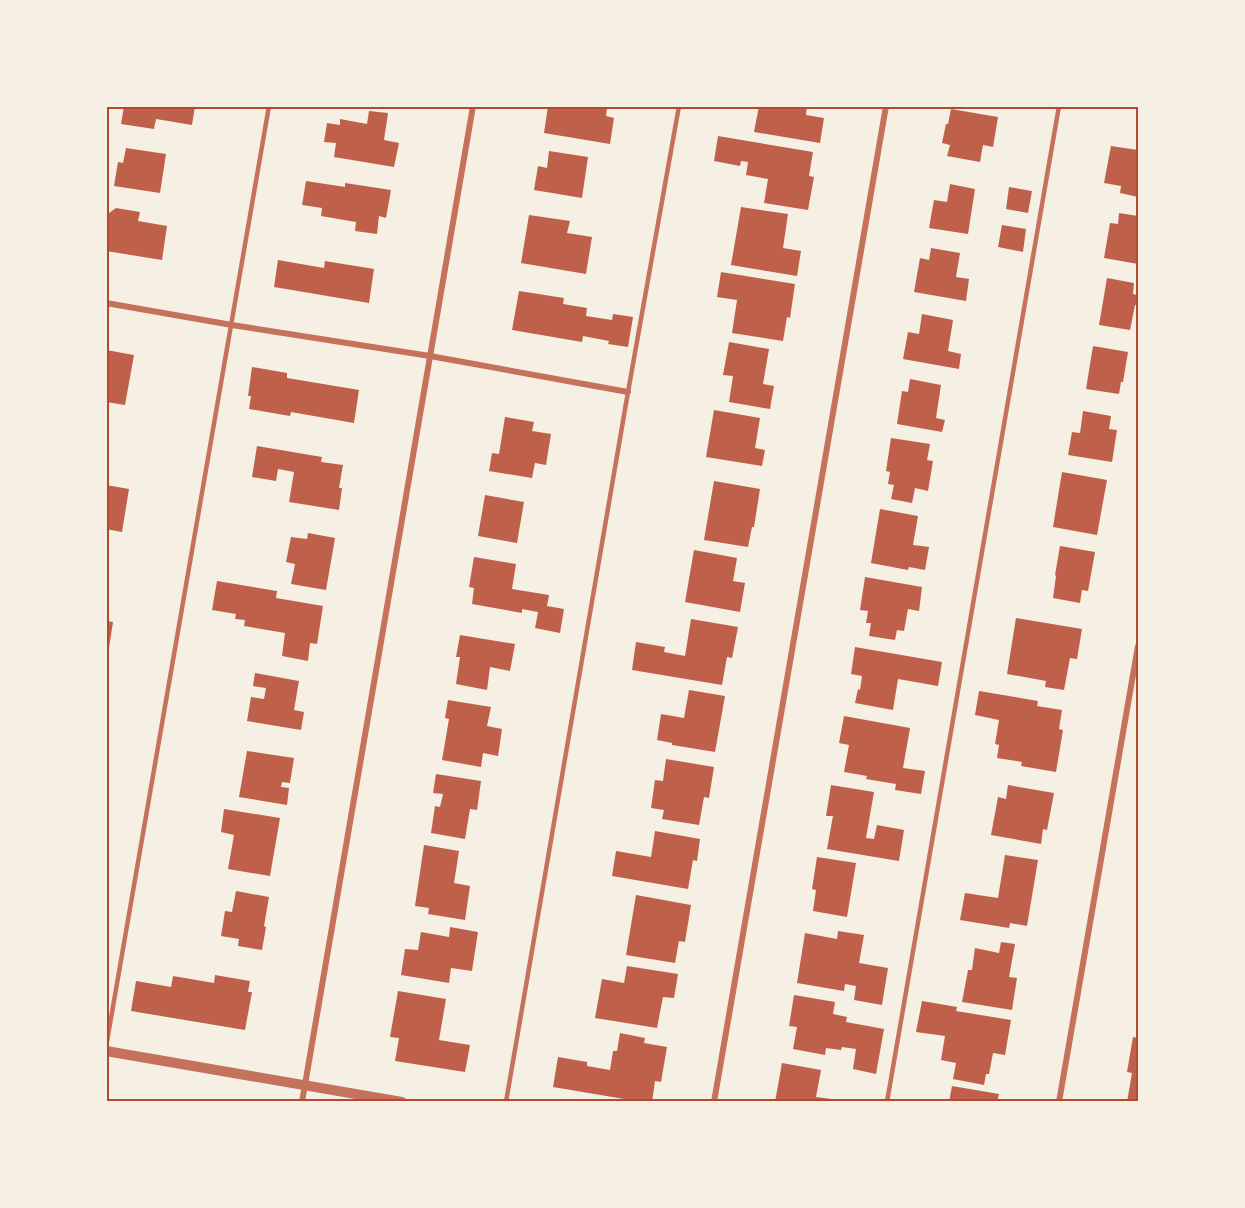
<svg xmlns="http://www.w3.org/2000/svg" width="1245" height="1208" font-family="Ubuntu,sans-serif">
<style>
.building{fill:#bf614a}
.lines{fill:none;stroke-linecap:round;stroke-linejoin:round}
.service{stroke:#c5725c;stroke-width:4.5}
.minor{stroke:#c5725c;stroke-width:6}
.tertiary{stroke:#c5725c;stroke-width:10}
.neatline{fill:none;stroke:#b5482f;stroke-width:2}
</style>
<rect width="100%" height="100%" fill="#f6efe4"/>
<g class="building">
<path d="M124 106H195L192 125 156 119 154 129 121 124Z"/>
<path d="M548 106 607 108 606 116 614 118 610 144 544 133Z"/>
<path d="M759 106H807L806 115 824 118 820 143 754 132Z"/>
<path d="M951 109 998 117 993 147 983 145 980 162 947 156 950 145 942 143 946 124H948Z"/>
<path d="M369 111 388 113 384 140 399 143 394 167 334 157 336 143 324 142 327 123 340 125V119L367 124Z"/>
<path d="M718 136 813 152 809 176 814 177 808 210 764 203 768 179 746 175 748 162 741 161 740 166 714 161Z"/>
<path d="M1111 146 1138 150V197L1120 193 1121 186 1104 183Z"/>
<path d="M126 148 166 154 160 193 114 186 118 162 123 163Z"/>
<path d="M549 151 588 157 582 198 534 190 538 166 547 168Z"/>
<path d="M306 181 345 187V183L391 190 386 218 379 216 377 234 355 231 356 222 321 216 322 208 302 205Z"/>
<path d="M950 184 975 189 968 234 929 228 934 200 947 202Z"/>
<path d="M1009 187 1032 191 1028 213 1006 209Z"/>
<path d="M741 207 788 214 783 248 801 251 797 276 731 265Z"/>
<path d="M116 208 140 212 138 221 167 226 162 260 106 251V215Z"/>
<path d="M1119 213 1138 216V264L1104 258 1110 223 1118 224Z"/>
<path d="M529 215 570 221 567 233 592 237 586 274 521 263Z"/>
<path d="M1002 225 1026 229 1023 252 998 247Z"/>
<path d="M931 248 960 253 956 277 969 279 966 301 914 292 920 258 929 260Z"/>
<path d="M278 260 324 268 325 261 374 269 369 303 274 287Z"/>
<path d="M721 272 795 284 790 318 787 317 783 341 732 333 737 300 717 297Z"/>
<path d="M1107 278 1134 283 1133 294 1138 295V305H1135L1130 330 1099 325Z"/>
<path d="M519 291 564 298 563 304 587 308 586 316 612 320 613 314 633 317 628 347 608 344 609 341 583 336 582 342 512 330Z"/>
<path d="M922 314 953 320 948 351 961 354 959 369 903 359 908 332 919 334Z"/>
<path d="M729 342 769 349 763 384 774 386 770 409 729 402 733 376 723 375Z"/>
<path d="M1093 346 1128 352 1123 382H1121L1119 394 1086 389Z"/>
<path d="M106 350 134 355 125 405 106 402Z"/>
<path d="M252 367 287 373V378L359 390 354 423 291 412 290 416 249 409 251 396H248Z"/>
<path d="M910 379 941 385 936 418 945 420 942 432 897 424 902 391 908 392Z"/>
<path d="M714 410 760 418 755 448 765 450 762 466 706 457Z"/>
<path d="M1083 411 1111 416 1109 429 1117 430 1112 462 1068 455 1072 432 1080 433Z"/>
<path d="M505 417 534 422 532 431 551 434 546 465 535 463 532 478 489 471 492 453 499 454Z"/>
<path d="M891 438 930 444 927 460 933 461 928 491 915 488 912 503 891 499 894 485 888 484 890 472 886 471Z"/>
<path d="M257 446 322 457 321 462 343 465 339 488H342L339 510 289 502 294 472 278 469 276 481 252 477Z"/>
<path d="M1062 472 1107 480 1097 535 1053 527Z"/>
<path d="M714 481 760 489 754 527H752L748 547 704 540Z"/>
<path d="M106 485 129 489 122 532 106 529Z"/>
<path d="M485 495 524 502 517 543 478 536Z"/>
<path d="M880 509 918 516 913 545 929 547 925 570 909 567 908 570 871 563Z"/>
<path d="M308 533 335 538 326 590 291 584 295 564 286 562 291 537 307 539Z"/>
<path d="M1060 546 1095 552 1088 591 1082 590 1080 603 1053 598 1056 576 1055 575Z"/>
<path d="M694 550 737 558 733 581 745 583 740 612 685 602Z"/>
<path d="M474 557 516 564 512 589 549 595 547 606 564 609 560 633 535 628 538 612 522 609V613L472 604 474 588 469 587Z"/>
<path d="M865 577 922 587 919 611 908 609 904 631 897 630 895 640 869 636 871 623H866L868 611 860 610Z"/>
<path d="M217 581 277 591 276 598 323 606 317 644 310 643 308 661 282 656 285 633 244 626 245 620 235 619 236 614 212 610Z"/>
<path d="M1016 618 1082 629 1077 659 1070 658 1064 690 1045 687 1046 681 1007 674Z"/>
<path d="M691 619 738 627 732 658 727 657 722 685 632 670 636 642 665 647 664 652 685 656Z"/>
<path d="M106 621 113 622 108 654H106Z"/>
<path d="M460 635 515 644 510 671 490 667 487 690 456 684 460 657H456Z"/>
<path d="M855 647 942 662 938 686 898 679 893 710 855 703 858 689 860 690 862 676 851 674Z"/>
<path d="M255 673 299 681 294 710 304 712 301 730 247 721 251 697 264 699 266 688 253 686Z"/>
<path d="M689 690 725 696 715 752 672 745V743L657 740 661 714 684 718Z"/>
<path d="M979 691 1038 701 1037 706 1062 710 1059 729 1063 730 1056 772 1021 766 1022 762 997 758 999 745 995 744 999 720 975 715Z"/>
<path d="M448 700 491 707 487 726 502 729 498 756 483 753 481 767 442 760 449 719 445 718Z"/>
<path d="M844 716 910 728 903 768 925 771 921 794 895 790 896 784 866 779 867 776 844 772 849 745 839 743Z"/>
<path d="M247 751 294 758 290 783 282 782 281 787 289 788 287 805 239 797Z"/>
<path d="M666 759 714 767 709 798 704 797 699 825 662 819 664 810 651 808 655 780 663 781Z"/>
<path d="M436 774 481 781 477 810 470 809 465 839 431 833 435 806 440 807 443 794 433 793Z"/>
<path d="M831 785 874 792 866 838 874 839 877 825 904 830 899 861 827 849 833 816H826Z"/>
<path d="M1008 785 1054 793 1047 830 1043 829 1041 844 991 835 998 797 1006 799Z"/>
<path d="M224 809 280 818 270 876 228 869 234 835 221 832Z"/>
<path d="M655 831 700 839 697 861 693 860 688 889 612 876 616 851 651 857Z"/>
<path d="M424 845 459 851 454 883 470 886 465 920 428 914 429 908 415 906Z"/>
<path d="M1005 855 1038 860 1027 926 1010 923 1009 928 960 920 965 893 998 898Z"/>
<path d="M817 857 856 863 847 917 813 911 816 890 812 889Z"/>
<path d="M236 891 269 897 264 926 266 927 262 950 238 946 239 939 221 936 225 911 232 912Z"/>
<path d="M636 895 691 905 685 942 679 941 675 963 626 955Z"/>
<path d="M450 927 478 932 472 971 451 968 449 983 401 975 405 949 418 950 421 932 449 937Z"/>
<path d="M838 931 864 935 859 963 888 968 882 1005 854 1000 856 986 845 984 844 991 797 983 805 933 837 939Z"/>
<path d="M1001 942 1015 944 1009 977 1017 978 1012 1010 962 1002 968 970H972L975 948 999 953Z"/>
<path d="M627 966 678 974 674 998 663 997 657 1028 595 1018 602 979 624 983Z"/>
<path d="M215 975 250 981 248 992H252L245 1030 131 1011 136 981 171 987 173 976 214 983Z"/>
<path d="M398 991 446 999 439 1040 470 1045 465 1072 395 1061 399 1038 390 1037Z"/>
<path d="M794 995 835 1002 833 1014 847 1017 846 1022 884 1029 876 1074 853 1069 856 1049 842 1047 841 1050 826 1048 825 1055 793 1049 797 1027 789 1026Z"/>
<path d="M922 1001 957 1007 956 1011 1011 1020 1005 1055 993 1053 989 1074H986L984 1085 953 1079 956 1063 941 1060 945 1036 916 1032Z"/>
<path d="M620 1033 645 1038 644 1043 667 1047 661 1082 655 1081 652 1102H642L553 1087 558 1057 587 1062V1066L610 1070 613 1051H617Z"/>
<path d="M1133 1037 1138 1038V1102H1127L1132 1073 1127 1072Z"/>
<path d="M782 1063 821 1070 816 1097 831 1099V1102H775Z"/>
<path d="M952 1086 999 1094 997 1102H949Z"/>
</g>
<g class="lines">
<g class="service">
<path d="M106 1047 269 106"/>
<path d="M506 1102 628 392 679 106"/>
<path d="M887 1102 1059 106"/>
</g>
<g class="minor">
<path d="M106 303 232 325 430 356 628 392"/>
<path d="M302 1102 473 106"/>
<path d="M714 1102 886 106"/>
<path d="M1059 1102 1138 646"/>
</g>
<path class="tertiary" d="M106 1051 402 1102"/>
</g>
<rect width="1245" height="1208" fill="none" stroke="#f6efe4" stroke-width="216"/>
<rect x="108" y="108" width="1029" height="992" class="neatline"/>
</svg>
